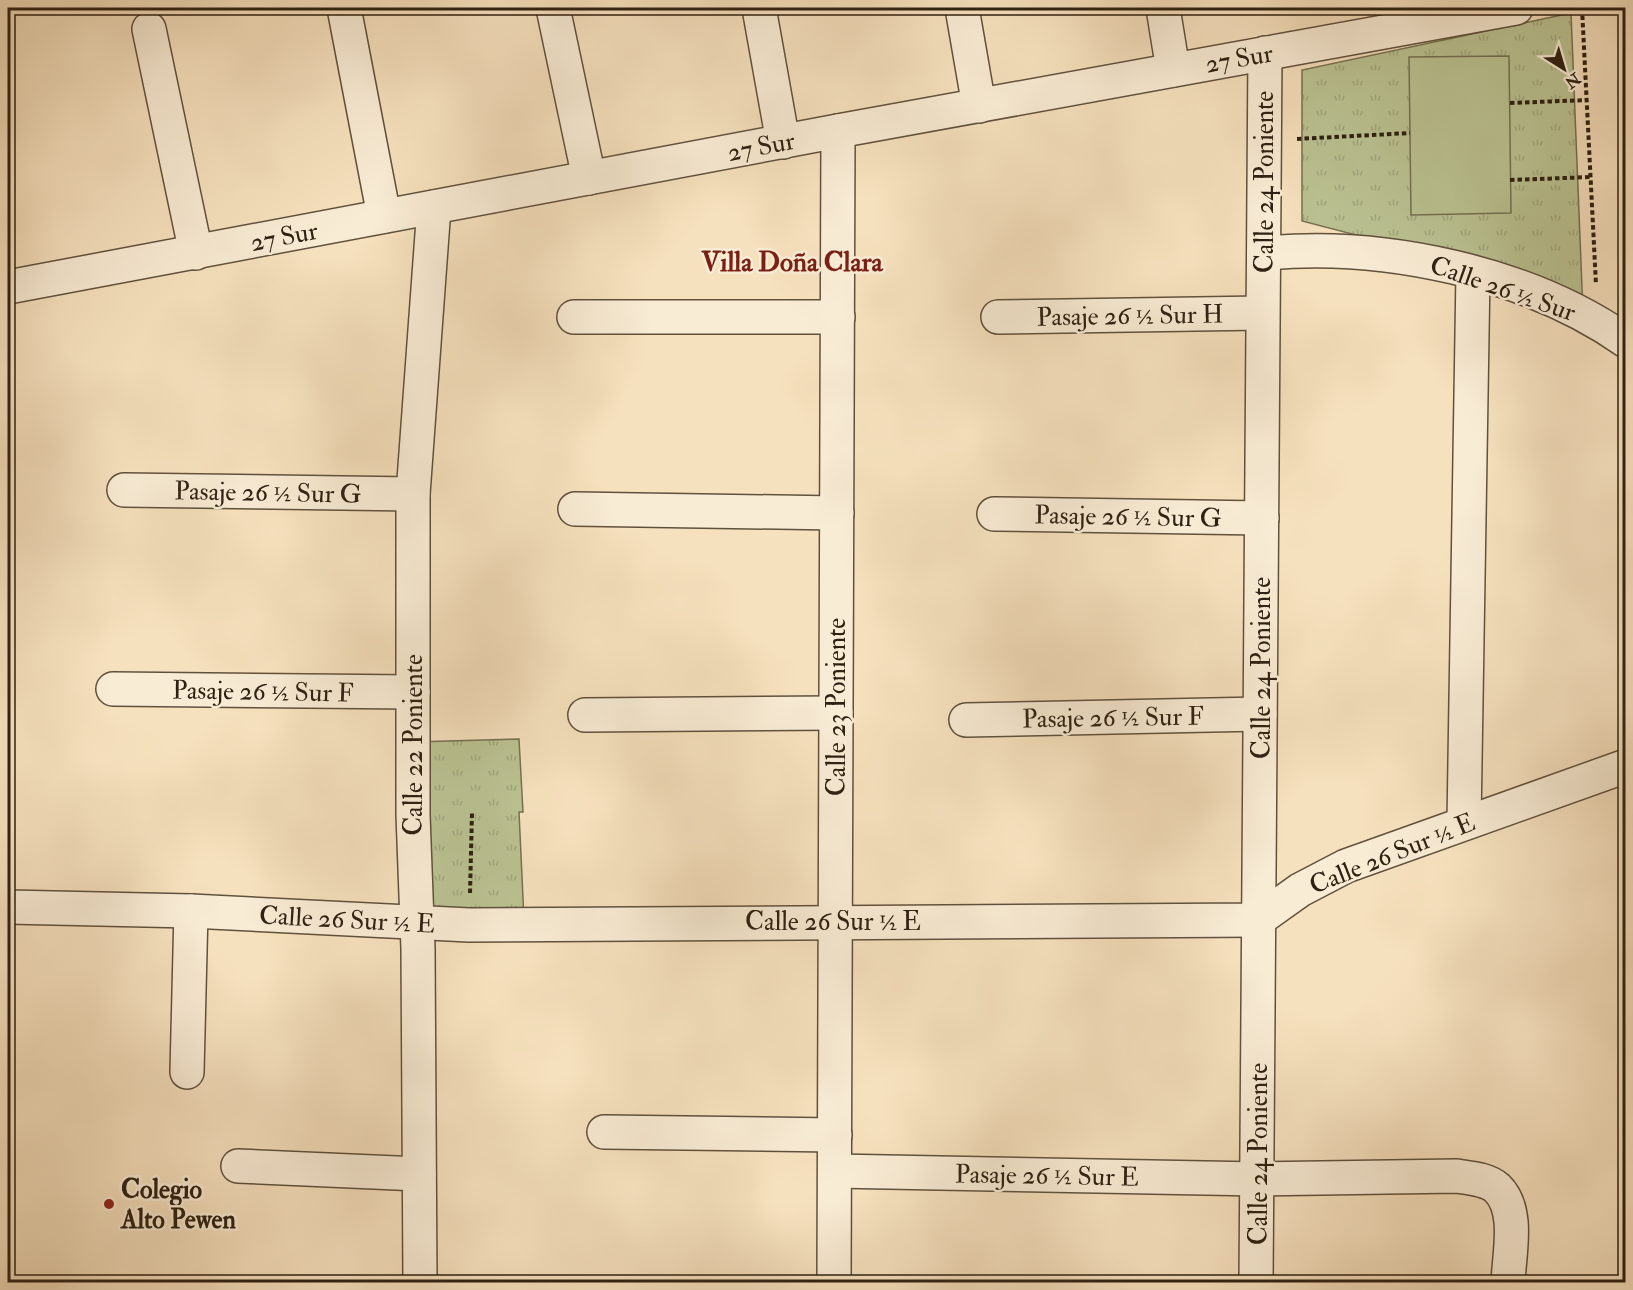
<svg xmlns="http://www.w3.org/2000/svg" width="1633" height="1290" font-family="'IM FELL Double Pica',serif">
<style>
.park{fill:url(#park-tufts);stroke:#747252;stroke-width:1.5}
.garden{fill:#bbc393;stroke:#747252;stroke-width:1.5}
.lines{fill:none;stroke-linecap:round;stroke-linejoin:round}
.minor-casing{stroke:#60513d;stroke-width:36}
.path{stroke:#2e2112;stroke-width:4;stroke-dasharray:4.5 3;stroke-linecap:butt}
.minor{stroke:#f9ecd5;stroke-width:33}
.poi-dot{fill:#8f2418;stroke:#f9ecd5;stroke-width:2}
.labels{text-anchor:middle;stroke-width:5;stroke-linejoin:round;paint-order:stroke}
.street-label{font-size:26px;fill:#2e2112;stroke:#f9ecd5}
.poi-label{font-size:26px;font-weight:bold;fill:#2e2112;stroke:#f9ecd5;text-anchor:start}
.neighbourhood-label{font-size:27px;font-weight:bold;fill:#7a1f14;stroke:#f9ecd5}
</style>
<defs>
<pattern id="park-tufts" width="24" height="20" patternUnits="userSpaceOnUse" patternTransform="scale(1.5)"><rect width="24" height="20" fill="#bbc393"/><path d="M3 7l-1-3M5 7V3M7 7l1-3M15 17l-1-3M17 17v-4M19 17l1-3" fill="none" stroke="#a1a77e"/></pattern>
</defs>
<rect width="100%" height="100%" fill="#f6e1be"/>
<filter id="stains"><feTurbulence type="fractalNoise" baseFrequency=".00333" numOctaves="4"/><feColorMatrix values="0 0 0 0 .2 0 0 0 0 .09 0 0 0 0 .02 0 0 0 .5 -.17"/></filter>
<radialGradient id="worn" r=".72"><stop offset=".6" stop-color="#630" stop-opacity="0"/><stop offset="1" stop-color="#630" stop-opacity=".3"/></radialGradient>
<g class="park">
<path d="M1571 13 1583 313 1452 260 1302 221V70Z"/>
<path d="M519 739 523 812H519L524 920 421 921 413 742Z"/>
</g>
<path class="garden" d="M1509 56 1511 213 1411 215 1409 57Z"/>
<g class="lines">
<g class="minor-casing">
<g id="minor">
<path d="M344 8 384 216"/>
<path d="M553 8 589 178"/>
<path d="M759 8 783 142"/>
<path d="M962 8 979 106"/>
<path d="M1163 8 1173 70"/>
<path d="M149 29 196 253"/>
<path d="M1266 253C1383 242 1528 272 1626 341"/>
<path d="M8 287 838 131 1516 8"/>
<path d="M574 317H838"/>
<path d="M998 317 1262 313"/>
<path d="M124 490 413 494"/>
<path d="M575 509 837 513"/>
<path d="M994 514 1262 518"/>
<path d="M113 689 413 692"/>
<path d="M585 715 836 713"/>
<path d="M966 720 1260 714"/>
<path d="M1464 822 1473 273"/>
<path d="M8 907 191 911 469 925 1258 920 1300 890 1346 866 1626 766"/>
<path d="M187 1072 191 911"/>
<path d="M604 1132 835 1135"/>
<path d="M238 1166 419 1174"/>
<path d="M835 1171 1259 1179 1457 1176C1469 1178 1487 1179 1497 1188 1520 1210 1509 1254 1508 1282"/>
<path d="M420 1282 418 949 413 815V494L434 207"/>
<path d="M834 1282 838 131"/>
<path d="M1256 1282 1265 53"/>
</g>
</g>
<g class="path">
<path d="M1582 8 1596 285"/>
<path d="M1510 103 1588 100"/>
<path d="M1297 139 1410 133"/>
<path d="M1510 180 1592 177"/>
<path d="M470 893 472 813"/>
</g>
<use href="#minor" class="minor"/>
</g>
<circle class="poi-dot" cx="109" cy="1204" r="6"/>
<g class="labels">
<g class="street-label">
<text transform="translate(1239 58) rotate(-10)" y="9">27 Sur</text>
<text transform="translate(761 146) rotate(-11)" y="9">27 Sur</text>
<text transform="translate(1264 182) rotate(-90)" y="9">Calle 24 Poniente</text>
<text transform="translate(284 236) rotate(-11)" y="9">27 Sur</text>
<text transform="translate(1503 288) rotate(19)" y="9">Calle 26 ½ Sur</text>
<text transform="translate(1130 315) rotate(-1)" y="9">Pasaje 26 ½ Sur H</text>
<text transform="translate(268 492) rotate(1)" y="9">Pasaje 26 ½ Sur G</text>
<text transform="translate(1128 516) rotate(1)" y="9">Pasaje 26 ½ Sur G</text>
<text transform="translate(1261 668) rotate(-90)" y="9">Calle 24 Poniente</text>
<text transform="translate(263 691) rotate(1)" y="9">Pasaje 26 ½ Sur F</text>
<text transform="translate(836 707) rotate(-90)" y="9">Calle 23 Poniente</text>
<text transform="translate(1113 717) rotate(-1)" y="9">Pasaje 26 ½ Sur F</text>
<text transform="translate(413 745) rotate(-90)" y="9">Calle 22 Poniente</text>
<text transform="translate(1392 853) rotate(-22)" y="9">Calle 26 Sur ½ E</text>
<text transform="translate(347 919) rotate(3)" y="9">Calle 26 Sur ½ E</text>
<text x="833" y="930">Calle 26 Sur ½ E</text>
<text transform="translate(1258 1154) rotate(-90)" y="9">Calle 24 Poniente</text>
<text transform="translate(1047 1175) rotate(1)" y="9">Pasaje 26 ½ Sur E</text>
</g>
<g class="poi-label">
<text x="121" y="1198">Colegio<tspan x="121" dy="30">Alto Pewen</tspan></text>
</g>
<g class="neighbourhood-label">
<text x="792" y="271">Villa Doña Clara</text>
</g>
</g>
<rect width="1633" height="1290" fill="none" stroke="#f6e1be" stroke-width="30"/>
<rect x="9" y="9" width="1615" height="1272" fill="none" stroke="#2e2112" stroke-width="3"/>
<rect x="15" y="15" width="1603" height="1260" fill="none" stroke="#2e2112" stroke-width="1.5"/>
<g transform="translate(1564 69) rotate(143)" stroke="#f9ecd5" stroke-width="4.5" paint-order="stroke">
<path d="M0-4.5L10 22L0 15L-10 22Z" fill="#2e2112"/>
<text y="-9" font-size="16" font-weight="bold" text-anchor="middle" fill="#2e2112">N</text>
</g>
<rect width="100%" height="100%" filter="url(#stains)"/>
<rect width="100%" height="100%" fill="url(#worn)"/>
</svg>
